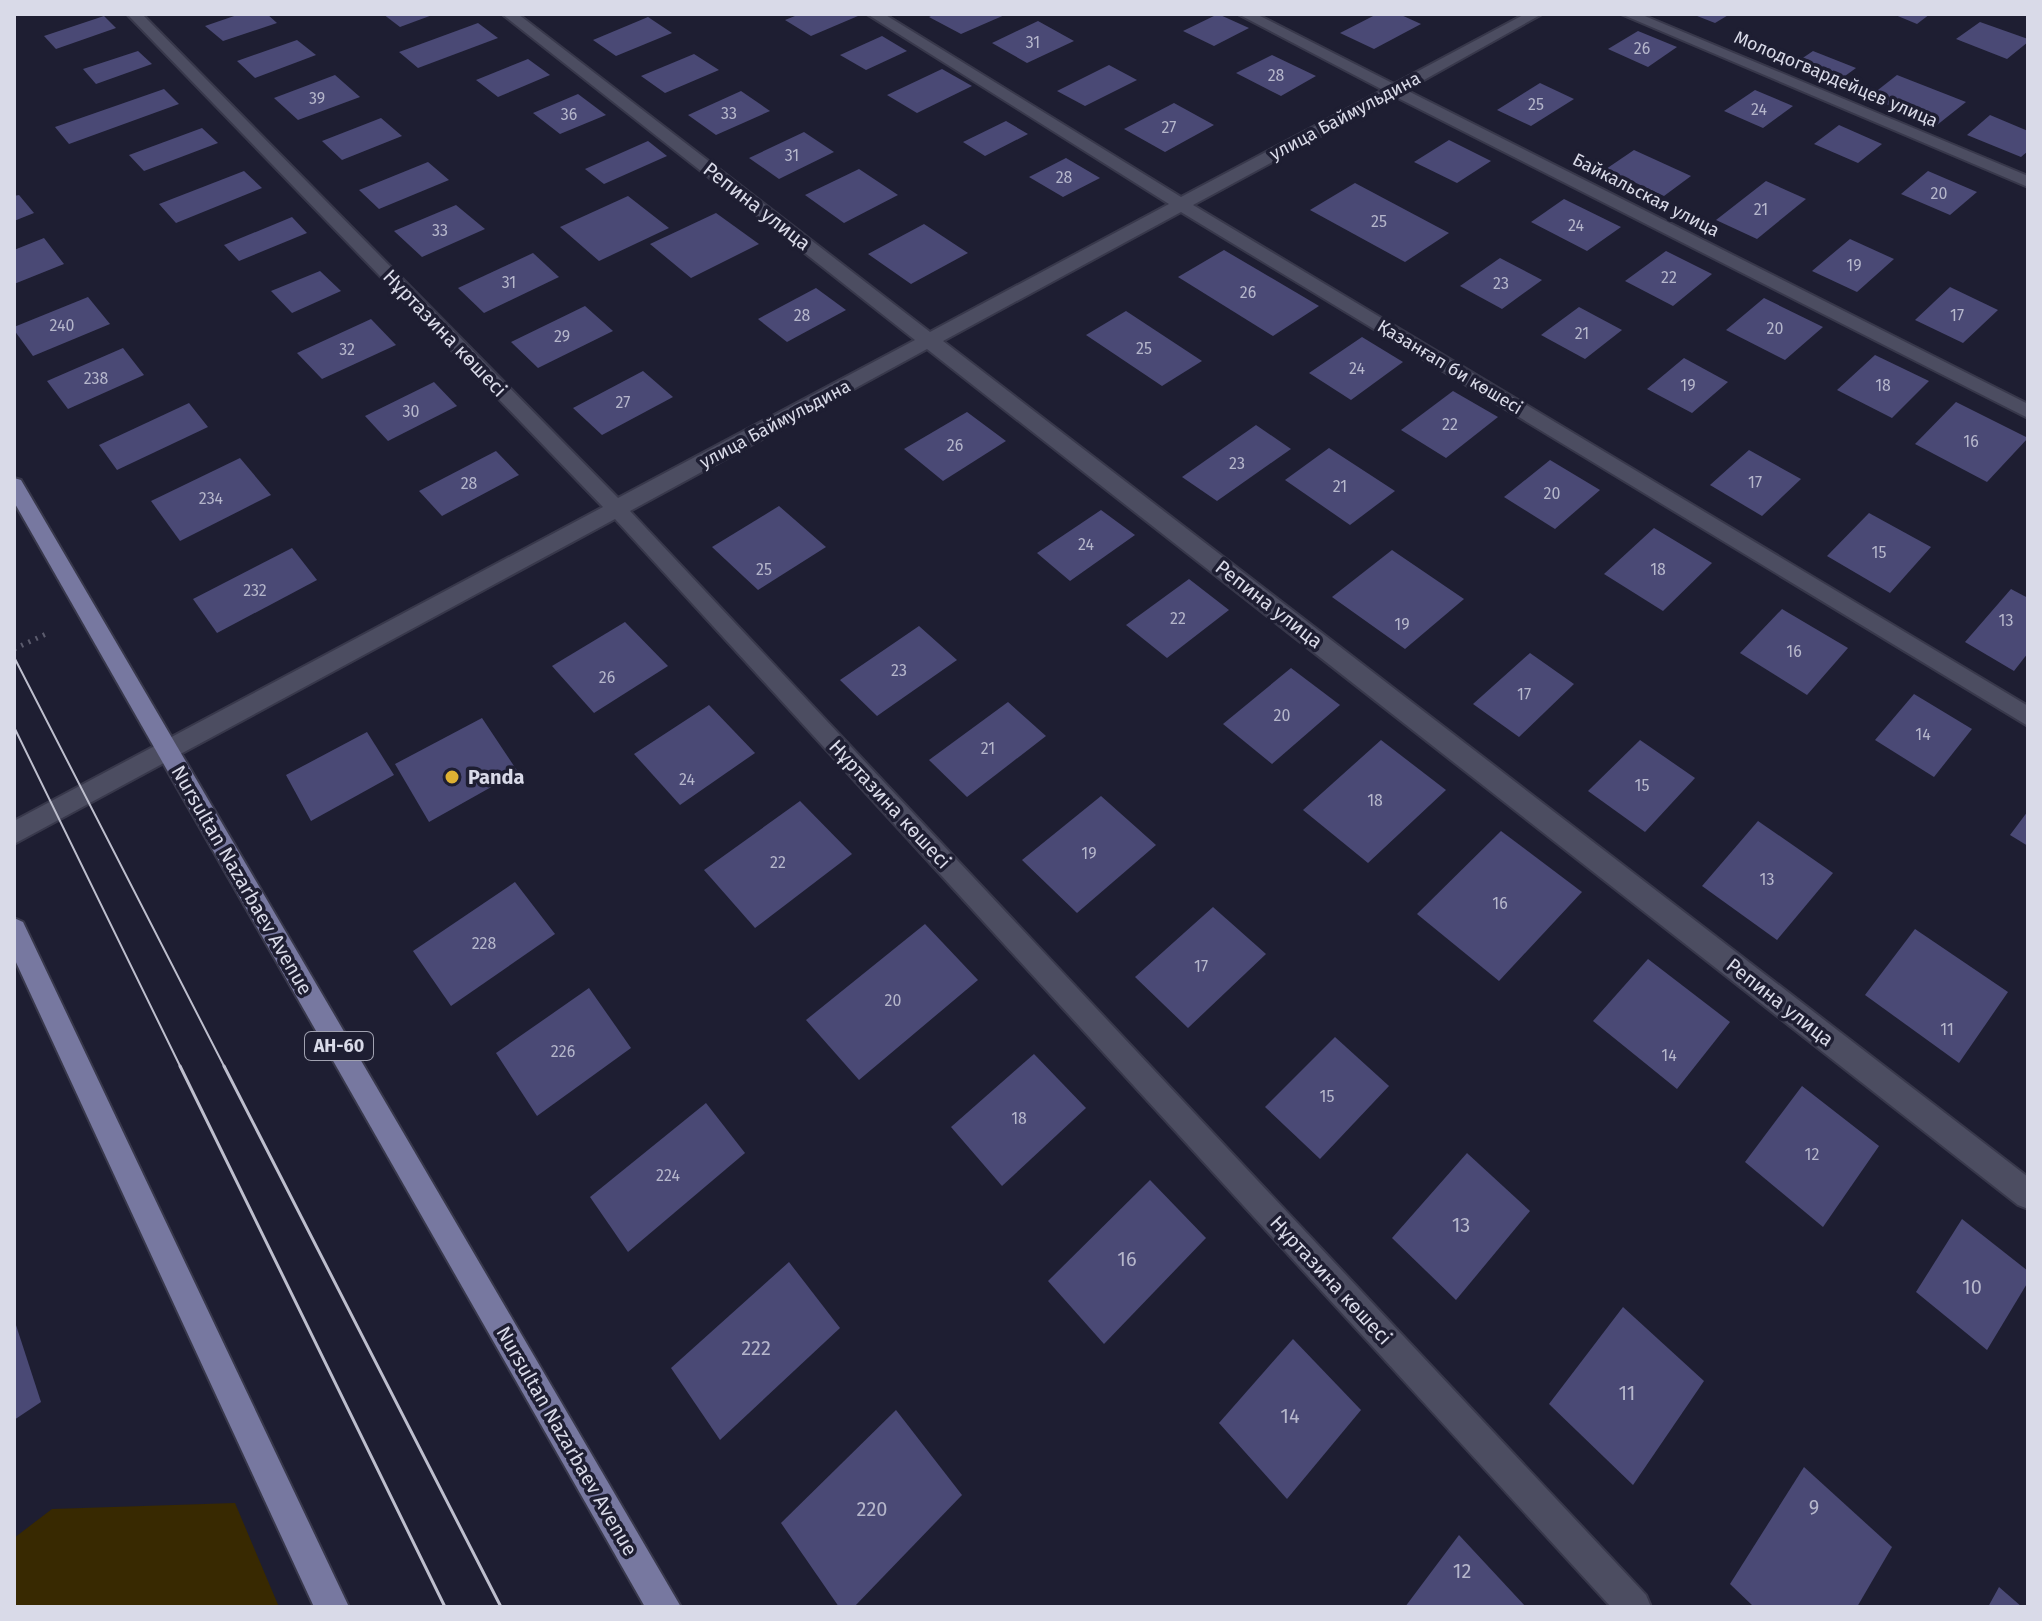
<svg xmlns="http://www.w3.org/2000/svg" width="2042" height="1621" font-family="'Fira Sans',sans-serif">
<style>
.green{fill:#382901}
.building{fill:#4a4975}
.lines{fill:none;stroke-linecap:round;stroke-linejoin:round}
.minor-casing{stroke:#38384b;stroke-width:4}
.major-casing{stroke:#38384b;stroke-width:4}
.path{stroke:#5c5c6e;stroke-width:5;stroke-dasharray:2 6;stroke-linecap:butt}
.minor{fill:#4c4d61;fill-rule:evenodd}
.major{fill:#7778a0;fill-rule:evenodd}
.tram-far1{stroke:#bdbecd;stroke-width:2}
.tram{stroke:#bdbecd;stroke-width:3}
.poi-dot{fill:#deb133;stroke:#1e1e32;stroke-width:3}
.labels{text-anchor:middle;stroke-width:7;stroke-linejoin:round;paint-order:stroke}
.number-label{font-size:16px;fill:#b5b6cb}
.far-street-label{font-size:18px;fill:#d9dae8;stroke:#1e1e32}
.shield{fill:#1e1e32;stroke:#a1a2b1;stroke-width:2}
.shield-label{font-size:18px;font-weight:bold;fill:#d9dae8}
.street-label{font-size:20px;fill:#d9dae8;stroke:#1e1e32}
.poi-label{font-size:20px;font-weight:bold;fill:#d9dae8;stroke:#1e1e32;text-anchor:start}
.near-number-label{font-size:20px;fill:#b5b6cb}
</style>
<rect width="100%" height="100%" fill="#1e1e32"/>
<path class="green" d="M235 1503 279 1607H14V1538L52 1509Z"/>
<g class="building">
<path d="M240 14H267L277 23 223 41 205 26Z"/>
<path d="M383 14H435L400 27Z"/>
<path d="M800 14H854L858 16 811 36 785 20Z"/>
<path d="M935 14H1007L961 34 929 17Z"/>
<path d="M1218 14 1249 28 1214 46 1183 31Z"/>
<path d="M1377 14H1399L1421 24 1374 49 1340 33Z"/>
<path d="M1692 14H1730L1715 23Z"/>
<path d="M1893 14H1930L1917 24Z"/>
<path d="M104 16 116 28 56 49 44 36Z"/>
<path d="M648 17 672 33 616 56 593 40Z"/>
<path d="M1038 21 1074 41 1027 63 992 43Z"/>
<path d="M1980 22 2028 39V42L2007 59 1956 39Z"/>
<path d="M478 23 498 38 418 68 399 52Z"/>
<path d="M1638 31 1677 47 1648 67 1608 49Z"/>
<path d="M882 36 907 51 866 70 840 55Z"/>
<path d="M297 40 316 55 255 78 237 61Z"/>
<path d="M138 51 152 64 96 84 83 69Z"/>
<path d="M1813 51 1856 68 1834 84 1791 66Z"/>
<path d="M694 54 719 70 665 93 641 76Z"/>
<path d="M1272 55 1316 76 1281 96 1236 73Z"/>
<path d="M528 59 550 75 498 97 476 80Z"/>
<path d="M1109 65 1137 80 1085 106 1057 91Z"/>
<path d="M942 69 972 86 917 113 887 95Z"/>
<path d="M335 75 360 97 298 120 274 98Z"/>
<path d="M1897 75 1966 102 1937 125 1869 97Z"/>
<path d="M1540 83 1574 99 1531 126 1497 110Z"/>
<path d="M164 89 179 104 69 144 55 127Z"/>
<path d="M1755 90 1793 106 1763 128 1724 111Z"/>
<path d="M741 91 770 111 716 135 688 115Z"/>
<path d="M578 94 606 115 560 134 533 113Z"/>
<path d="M1174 103 1214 125 1165 152 1124 129Z"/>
<path d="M1990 115 2028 131V151L2021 157 1967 135Z"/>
<path d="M381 118 402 136 342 160 322 141Z"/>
<path d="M1006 121 1028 134 985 156 963 142Z"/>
<path d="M1839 125 1882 144 1858 163 1814 144Z"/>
<path d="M202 128 218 143 144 171 129 155Z"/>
<path d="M804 132 834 152 779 179 749 158Z"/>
<path d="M1449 140 1491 161 1457 183 1414 162Z"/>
<path d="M648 141 667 156 604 184 585 169Z"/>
<path d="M1634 150 1691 176 1664 196 1606 169Z"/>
<path d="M1066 158 1100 178 1063 197 1029 177Z"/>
<path d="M428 162 449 180 379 209 359 190Z"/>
<path d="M859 169 898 195 844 223 805 195Z"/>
<path d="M244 171 262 188 176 223 159 204Z"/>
<path d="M1928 171 1977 192 1950 215 1901 194Z"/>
<path d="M1766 181 1806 199 1757 239 1716 220Z"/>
<path d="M1355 183 1449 233 1405 262 1310 210Z"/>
<path d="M19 195 34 213 14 221V196Z"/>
<path d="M628 196 669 228 599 261 560 227Z"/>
<path d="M1564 199 1621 227 1587 251 1531 222Z"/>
<path d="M456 205 485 229 422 257 394 231Z"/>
<path d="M716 213 759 244 691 278 650 244Z"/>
<path d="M292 217 307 233 239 261 224 245Z"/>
<path d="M924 224 968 253 911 284 868 254Z"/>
<path d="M44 238 64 264 14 284V250Z"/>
<path d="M1850 239 1894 259 1857 292 1812 271Z"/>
<path d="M1224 250 1319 306 1273 336 1178 277Z"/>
<path d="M1666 251 1712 274 1673 306 1625 281Z"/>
<path d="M533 253 559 277 484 313 458 288Z"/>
<path d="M1500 258 1542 280 1502 309 1460 286Z"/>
<path d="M320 271 341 291 292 313 271 291Z"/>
<path d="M1950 287 1998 310 1963 343 1915 320Z"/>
<path d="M816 288 846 310 787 342 758 319Z"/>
<path d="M88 297 110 324 33 356 14 330V327Z"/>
<path d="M1764 298 1823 327 1785 360 1726 330Z"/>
<path d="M585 306 613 331 538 368 511 342Z"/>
<path d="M1579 307 1622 330 1585 359 1541 335Z"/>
<path d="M1126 311 1202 361 1162 386 1086 335Z"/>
<path d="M371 319 396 345 322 379 297 353Z"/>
<path d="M1362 337 1403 362 1351 400 1309 373Z"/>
<path d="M123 348 144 375 68 409 47 381Z"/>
<path d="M1875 355 1929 381 1892 418 1837 390Z"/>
<path d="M1684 358 1728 382 1692 413 1647 389Z"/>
<path d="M643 371 673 397 602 435 573 408Z"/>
<path d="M434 382 457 406 388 441 365 416Z"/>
<path d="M1453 391 1498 417 1446 458 1401 430Z"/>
<path d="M1956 402 2028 438 1987 482 1915 444Z"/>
<path d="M189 403 208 427 117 470 99 445Z"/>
<path d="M967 412 1006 441 943 481 904 449Z"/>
<path d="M1256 425 1291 449 1217 501 1182 477Z"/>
<path d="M1329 448 1395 491 1350 525 1285 480Z"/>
<path d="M1749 450 1801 479 1762 516 1710 485Z"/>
<path d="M496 451 519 475 442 516 419 491Z"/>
<path d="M240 458 271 495 180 541 151 501Z"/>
<path d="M1550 460 1600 490 1555 529 1504 497Z"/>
<path d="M779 506 826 547 758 590 712 547Z"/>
<path d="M1101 510 1135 535 1070 581 1037 553Z"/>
<path d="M1869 513 1931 547 1890 593 1827 556Z"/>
<path d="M1654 528 1712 563 1663 611 1604 574Z"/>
<path d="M292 548 317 580 217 633 193 599Z"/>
<path d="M1392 550 1464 599 1405 649 1332 597Z"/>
<path d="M1189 579 1229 610 1167 658 1126 625Z"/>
<path d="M2011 589 2028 598V653L2014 671 1965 642Z"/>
<path d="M1782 609 1848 648 1807 695 1740 653Z"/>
<path d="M625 622 668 666 594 713 552 666Z"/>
<path d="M919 626 957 660 877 716 840 680Z"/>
<path d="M1530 653 1574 684 1519 737 1473 704Z"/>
<path d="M1291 668 1340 705 1272 764 1223 724Z"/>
<path d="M1914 694 1972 729 1934 777 1875 740Z"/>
<path d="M1008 702 1046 736 967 797 929 760Z"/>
<path d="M709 705 755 753 680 805 634 754Z"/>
<path d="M482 718 518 772 429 822 395 764Z"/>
<path d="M367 732 394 775 311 821 286 775Z"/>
<path d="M1381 740 1446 790 1368 863 1303 810Z"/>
<path d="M1640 740 1695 778 1645 832 1588 791Z"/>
<path d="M1101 796 1156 845 1077 913 1022 860Z"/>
<path d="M800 801 852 854 755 928 704 870Z"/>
<path d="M2028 811V846L2010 835Z"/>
<path d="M1758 821 1833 873 1777 940 1702 886Z"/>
<path d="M1501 831 1582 892 1499 981 1417 914Z"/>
<path d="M515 882 555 934 451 1006 413 951Z"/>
<path d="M1213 907 1266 954 1188 1028 1135 977Z"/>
<path d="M925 924 978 980 859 1080 806 1020Z"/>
<path d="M1915 929 2008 992 1959 1063 1865 995Z"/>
<path d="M1648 959 1730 1022 1677 1089 1593 1021Z"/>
<path d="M589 988 631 1048 537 1116 496 1053Z"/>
<path d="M1335 1037 1389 1086 1320 1159 1265 1107Z"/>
<path d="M1034 1054 1086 1108 1002 1186 951 1127Z"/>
<path d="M1802 1086 1879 1146 1823 1227 1745 1162Z"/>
<path d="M706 1103 745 1153 628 1252 590 1197Z"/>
<path d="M1467 1153 1530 1211 1456 1300 1392 1238Z"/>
<path d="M1150 1180 1206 1238 1104 1344 1048 1281Z"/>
<path d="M1962 1219 2028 1271V1282L1987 1350 1916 1292Z"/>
<path d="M789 1262 840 1328 720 1440 671 1368Z"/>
<path d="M1623 1307 1704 1381 1633 1485 1549 1404Z"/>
<path d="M14 1319 41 1402 14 1420Z"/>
<path d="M1293 1339 1361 1410 1287 1499 1219 1423Z"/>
<path d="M896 1410 962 1495 854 1607H839L781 1523Z"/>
<path d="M1804 1467 1892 1547 1857 1607H1754L1730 1584Z"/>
<path d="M1459 1535 1526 1607H1405Z"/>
<path d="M1999 1587 2022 1607H1988Z"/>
</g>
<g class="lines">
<g class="minor-casing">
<g id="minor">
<path d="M127 14H142L618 498 915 340 502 14H518L930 332 1169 204 867 14H884L1181 197 1383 90 1238 14H1256L1394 84 1525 14H1542L1406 90 2028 404V418L1394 96 1193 205 2028 706V726L1181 212 943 341 2028 1177V1209L2018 1205 927 349 630 511 1646 1595 1651 1607H1611L615 519 14 844V821L603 507Z"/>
<path d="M1621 14H1640L2028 176V187Z"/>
</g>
</g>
<g class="major-casing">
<g id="major">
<path d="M14 478 21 480 681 1607H645L14 502Z"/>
<path d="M14 918 23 922 349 1607H314L14 958Z"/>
</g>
</g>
<path class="path" d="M14 649 46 634"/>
<use href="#minor" class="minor"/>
<use href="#major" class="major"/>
<g class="tram-far1">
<path d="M14 657 225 1068"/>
<path d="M14 727 181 1068"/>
</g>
<g class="tram">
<path d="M180 1066 445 1607"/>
<path d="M224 1066 501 1607"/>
</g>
</g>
<circle class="poi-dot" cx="452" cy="777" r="8"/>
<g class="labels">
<g class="number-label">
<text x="1033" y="48">31</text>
<text x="1642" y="54">26</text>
<text x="1276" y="81">28</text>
<text x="317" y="104">39</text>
<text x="1536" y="110">25</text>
<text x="1759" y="115">24</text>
<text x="729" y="119">33</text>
<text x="569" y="120">36</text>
<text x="1169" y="133">27</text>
<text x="792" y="161">31</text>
<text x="1064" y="183">28</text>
<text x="1939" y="199">20</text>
<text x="1761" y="215">21</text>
<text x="1379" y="227">25</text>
<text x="1576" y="231">24</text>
<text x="440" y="236">33</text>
<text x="1854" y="271">19</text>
<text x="1669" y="283">22</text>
<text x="509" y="288">31</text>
<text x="1501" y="289">23</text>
<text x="1248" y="298">26</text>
<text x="802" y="321">28</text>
<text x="1957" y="321">17</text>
<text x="62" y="331">240</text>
<text x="1775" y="334">20</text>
<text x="1582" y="339">21</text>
<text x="562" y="342">29</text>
<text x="1144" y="354">25</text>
<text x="347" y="355">32</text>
<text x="1357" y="374">24</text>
<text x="96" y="384">238</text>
<text x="1688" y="391">19</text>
<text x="1883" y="391">18</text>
<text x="623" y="408">27</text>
<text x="411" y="417">30</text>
<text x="1450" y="430">22</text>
<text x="1971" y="447">16</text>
<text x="955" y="451">26</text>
<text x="1237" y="469">23</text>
<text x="1755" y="488">17</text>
<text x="469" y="489">28</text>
<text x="1340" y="492">21</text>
<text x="1552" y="499">20</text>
<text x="211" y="504">234</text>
<text x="1086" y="550">24</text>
<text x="1879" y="558">15</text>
<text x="764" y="575">25</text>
<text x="1658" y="575">18</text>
<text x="255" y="596">232</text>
<text x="1178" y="624">22</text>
<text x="2006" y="626">13</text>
<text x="1402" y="630">19</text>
<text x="1794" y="657">16</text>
<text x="899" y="676">23</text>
<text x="607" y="683">26</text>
<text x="1524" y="700">17</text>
<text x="1282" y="721">20</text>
<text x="1923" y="740">14</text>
<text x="988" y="754">21</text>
<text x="687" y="785">24</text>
<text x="1642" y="791">15</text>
<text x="1375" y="806">18</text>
<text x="1089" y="859">19</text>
<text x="778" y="868">22</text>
<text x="1767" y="885">13</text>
<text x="1500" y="909">16</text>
<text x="484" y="949">228</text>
<text x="1201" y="972">17</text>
<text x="893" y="1006">20</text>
<text x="1947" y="1035">11</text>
<text x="563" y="1057">226</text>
<text x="1669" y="1061">14</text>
<text x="1327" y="1102">15</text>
<text x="1019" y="1124">18</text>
<text x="1812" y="1160">12</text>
<text x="668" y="1181">224</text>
</g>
<g class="far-street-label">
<text transform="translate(1836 79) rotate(23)" y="6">Молодогвардейцев улица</text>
<text transform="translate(1345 116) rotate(-28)" y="6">улица Баймульдина</text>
<text transform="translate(1646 195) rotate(27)" y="6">Байкальская улица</text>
<text transform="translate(1450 367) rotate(31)" y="6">Қазанғап би көшесі</text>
<text transform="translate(775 424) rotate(-28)" y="6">улица Баймульдина</text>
</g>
<rect class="shield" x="305" y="1032" width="68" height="28" rx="6"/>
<g class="shield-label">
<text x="339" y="1052">АН-60</text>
</g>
<g class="street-label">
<text transform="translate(757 206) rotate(38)" y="7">Репина улица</text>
<text transform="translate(445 333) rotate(46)" y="7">Нұртазина көшесі</text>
<text transform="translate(1269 604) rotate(38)" y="7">Репина улица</text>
<text transform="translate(890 804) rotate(47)" y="7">Нұртазина көшесі</text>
<text transform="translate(242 880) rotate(60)" y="7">Nursultan Nazarbaev Avenue</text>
<text transform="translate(1780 1002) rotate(38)" y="7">Репина улица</text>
<text transform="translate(1331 1280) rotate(47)" y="7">Нұртазина көшесі</text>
<text transform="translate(567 1441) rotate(60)" y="7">Nursultan Nazarbaev Avenue</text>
</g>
<g class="poi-label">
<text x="468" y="784">Panda</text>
</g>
<g class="near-number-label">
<text x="1461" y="1232">13</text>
<text x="1127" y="1266">16</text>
<text x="1972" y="1294">10</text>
<text x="756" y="1355">222</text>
<text x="1627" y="1400">11</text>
<text x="1290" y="1423">14</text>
<text x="1814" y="1514">9</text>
<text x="872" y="1516">220</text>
<text x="1462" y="1578">12</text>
</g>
</g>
<rect width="2042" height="1621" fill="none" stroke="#d9dae8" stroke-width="32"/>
</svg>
